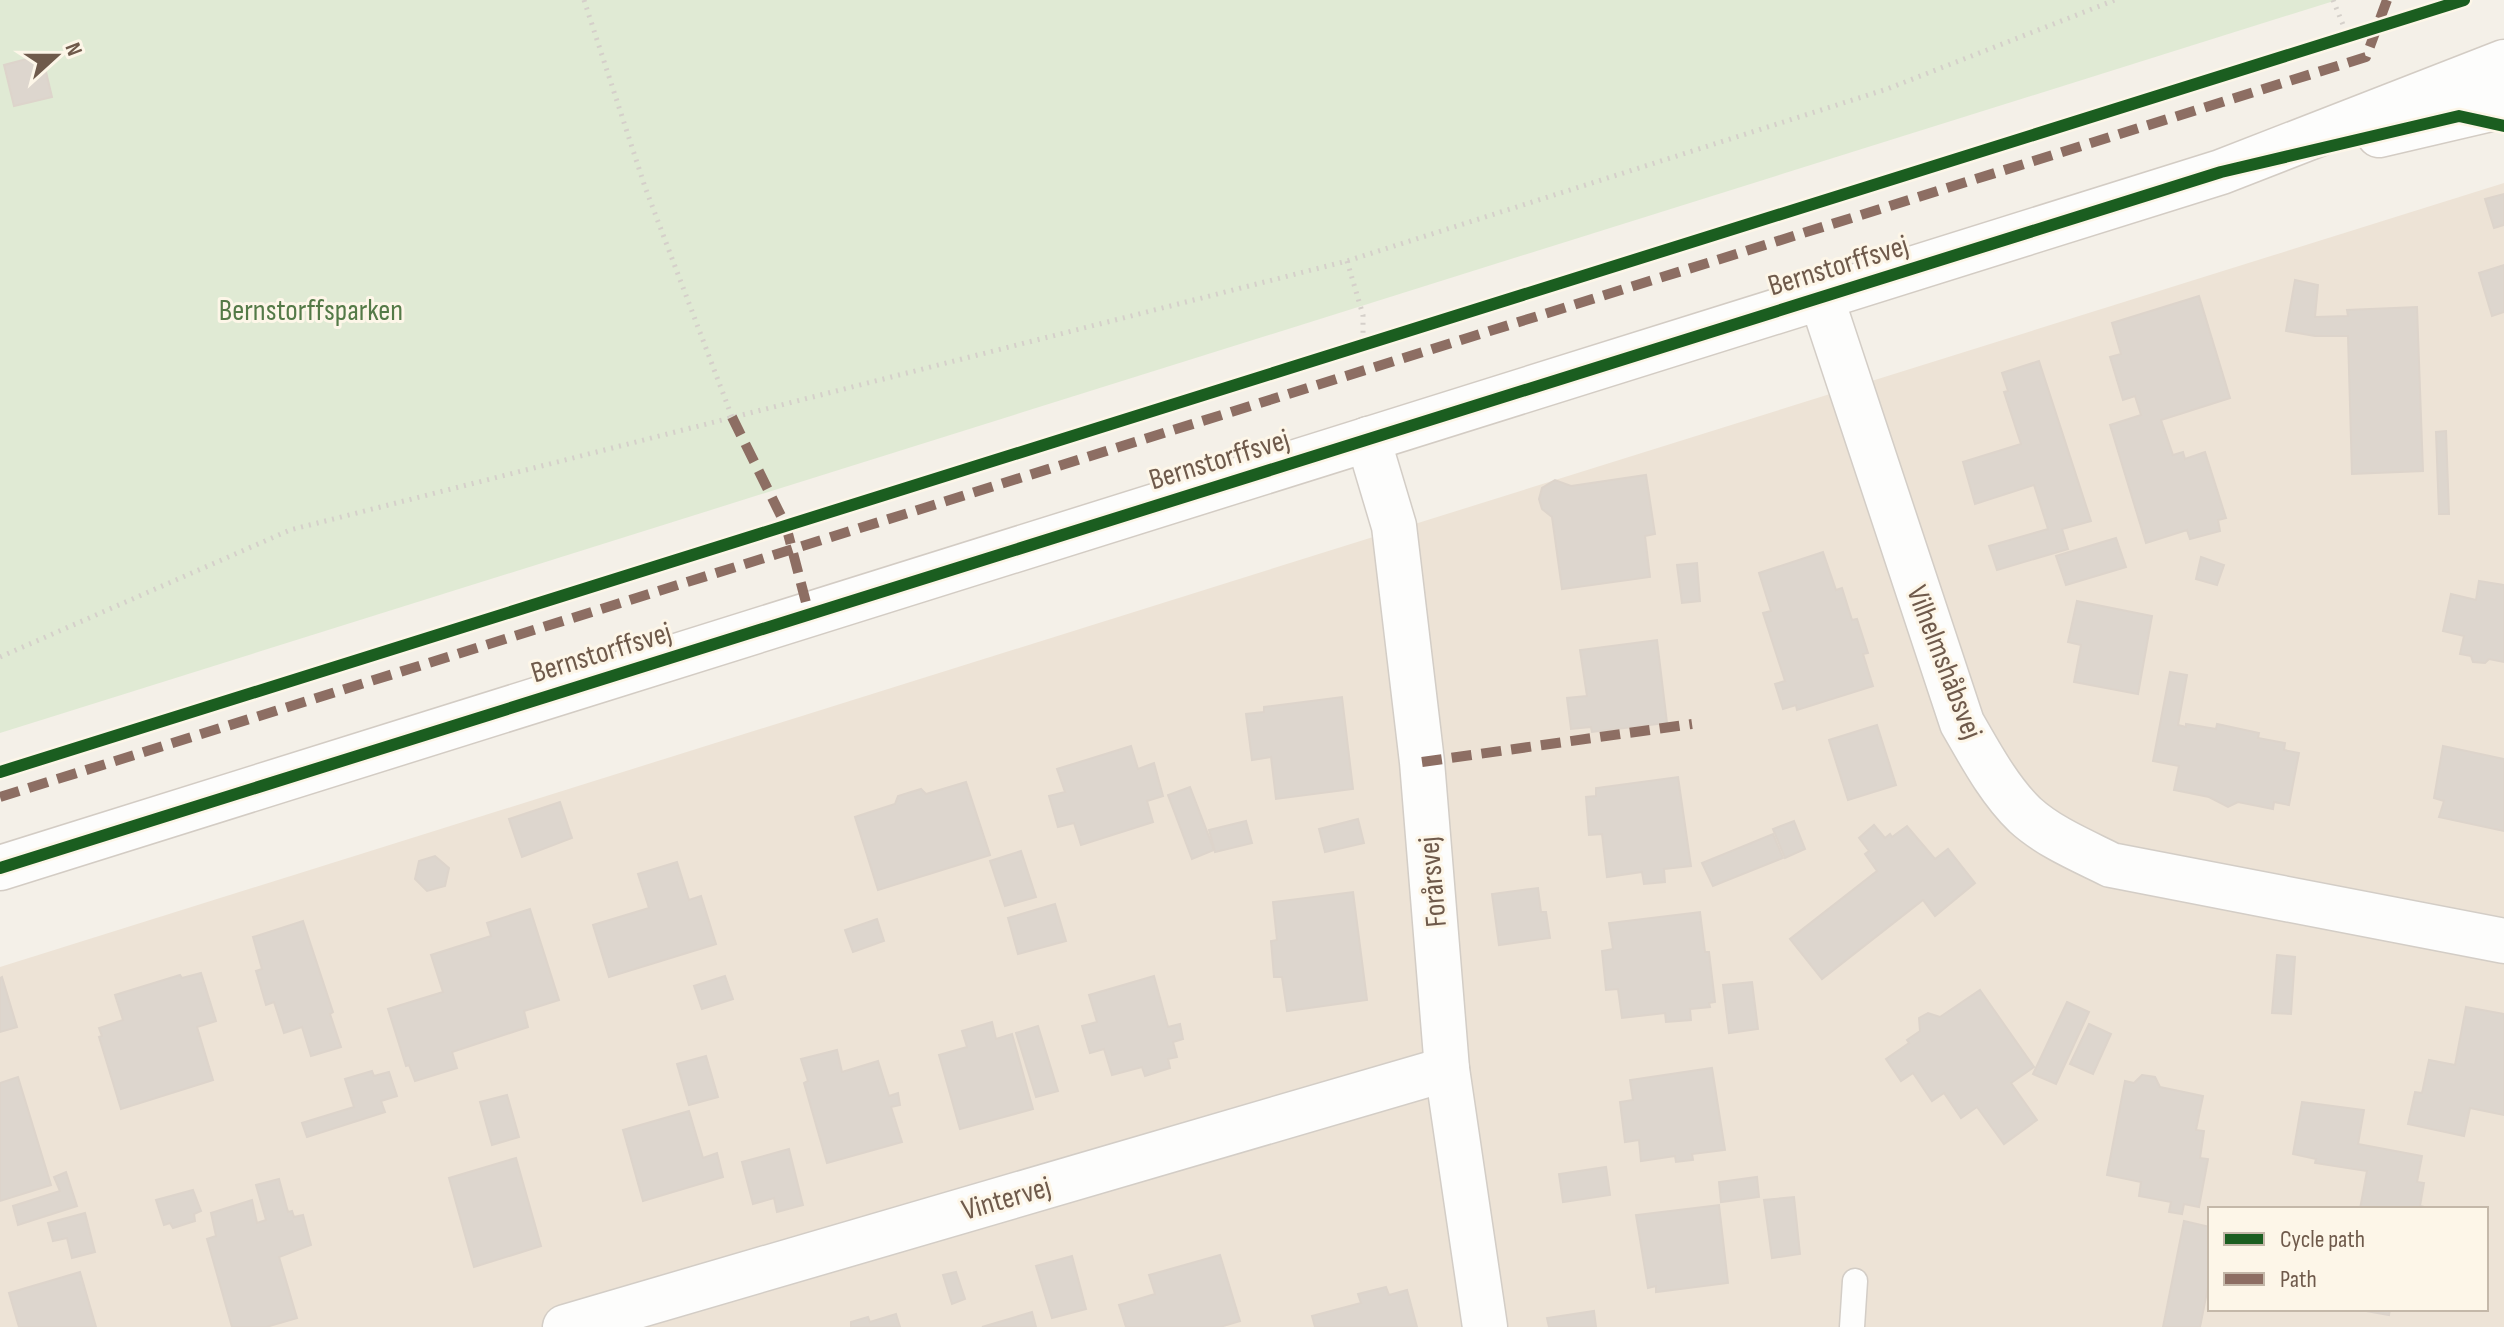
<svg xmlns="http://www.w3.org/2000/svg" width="2504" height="1327" font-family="'Sofia Sans Condensed',sans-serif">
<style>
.residential{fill:#ede3d6;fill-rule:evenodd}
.green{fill:#e0ead4}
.building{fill:#ddd6ce;stroke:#ddd4cb;stroke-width:2}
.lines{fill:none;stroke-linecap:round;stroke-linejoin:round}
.lane-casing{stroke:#d3cdc6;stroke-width:27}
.street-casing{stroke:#d3cdc6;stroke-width:47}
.secondary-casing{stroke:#d3ccc4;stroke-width:47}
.path{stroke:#d5d0ca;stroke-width:5;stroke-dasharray:2 6;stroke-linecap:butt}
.lane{stroke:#fdfdfc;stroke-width:24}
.street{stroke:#fdfdfc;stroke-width:44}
.secondary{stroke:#fdfdfc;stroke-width:44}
.quiet{stroke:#8d6e63;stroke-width:10;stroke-dasharray:20 10;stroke-linecap:butt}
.cycleway-casing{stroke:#fdf6e8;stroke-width:17}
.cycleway{stroke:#1b5e20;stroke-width:12}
.labels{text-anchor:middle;stroke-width:6;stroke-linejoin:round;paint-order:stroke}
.street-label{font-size:30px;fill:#6f5a4b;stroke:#fdf6e8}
.park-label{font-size:30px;fill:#547a47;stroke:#fdf6e8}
</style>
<rect width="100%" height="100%" fill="#f4f0e8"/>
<path class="residential" d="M2504 183V1327H0V967ZM2210 1209H2486V1309H2210Z"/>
<path class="green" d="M0 0H2337L0 733Z"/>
<g class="building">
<path d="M42 55 52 97 14 106 4 65Z"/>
<path d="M2504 194V225L2494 228 2485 199Z"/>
<path d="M2504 265V312L2492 316 2479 273Z"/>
<path d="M2295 280 2318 285 2315 317 2348 316 2347 310 2417 307 2423 471 2352 474 2348 336H2315L2286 331Z"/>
<path d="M2199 296 2230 398 2161 420 2173 455 2183 452 2185 459 2205 452 2226 518 2218 520 2220 531 2190 539 2187 530 2146 543 2110 425 2141 415 2135 396 2123 400 2110 357 2121 354 2112 323Z"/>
<path d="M2039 361 2091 521 2062 529 2068 549 1997 570 1989 546 2048 529 2034 485 1975 504 1963 462 2021 444 2004 392 2008 391 2002 373Z"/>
<path d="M2446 431 2449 514H2439L2436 432Z"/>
<path d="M1646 475 1655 534 1645 536 1650 577 1562 589 1552 517 1542 509 1539 499 1542 488 1555 480 1571 486Z"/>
<path d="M2116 538 2126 567 2066 585 2056 556Z"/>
<path d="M1823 552 1836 590 1842 588 1852 620 1857 619 1868 653 1863 654 1873 686 1797 710 1796 705 1783 709 1775 684 1785 681 1763 613 1771 611 1759 573Z"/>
<path d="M2201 557 2224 565 2217 585 2196 579Z"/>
<path d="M1697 563 1700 601 1682 603 1677 565Z"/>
<path d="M2479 581 2504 585V662L2489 659 2485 663 2473 662 2471 656 2460 654 2464 636 2443 631 2451 594 2476 600Z"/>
<path d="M2077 601 2152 616 2138 694 2074 682 2081 645 2068 642Z"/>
<path d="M1657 640 1667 723 1592 732 1591 727 1571 729 1567 698 1587 696 1580 650Z"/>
<path d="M2170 672 2187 675 2178 725 2186 727V724L2216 729 2217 724 2259 733 2258 738 2285 743 2284 750 2299 753 2289 805 2274 802 2273 809 2238 802 2228 807 2209 797 2174 790 2179 766 2153 761Z"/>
<path d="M1342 697 1353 789 1276 799 1271 757 1252 760 1246 714 1264 712V707Z"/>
<path d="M1877 725 1896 785 1848 800 1829 740Z"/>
<path d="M1131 746 1138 769 1154 763 1163 796 1147 801 1153 822 1081 845 1074 823 1058 827 1049 796 1065 792 1057 769Z"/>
<path d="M2443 746 2504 759V831L2439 817 2444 801 2434 798Z"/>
<path d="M1678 777 1691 866 1664 869 1665 882 1644 884 1642 872 1607 877 1602 834 1589 835 1586 797 1596 796V788Z"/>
<path d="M966 782 990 855 878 890 855 817 895 804 898 796 921 789 926 794Z"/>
<path d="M1190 787 1214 850 1192 859 1168 795Z"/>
<path d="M560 802 572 838 522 857 509 819Z"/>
<path d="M1358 819 1364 843 1325 852 1319 829Z"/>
<path d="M1246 821 1252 843 1215 852 1209 830Z"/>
<path d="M1794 821 1805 849 1785 858 1773 829Z"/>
<path d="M1874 825 1885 838 1890 834 1892 837 1907 826 1935 859 1948 849 1975 883 1935 916 1923 900 1822 979 1790 939 1877 871 1865 854 1869 851 1859 838Z"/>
<path d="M1773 834 1783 858 1713 886 1702 863Z"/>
<path d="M1021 851 1036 897 1005 906 990 861Z"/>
<path d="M435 856 449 868 445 886 427 891 415 879 419 861Z"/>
<path d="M677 862 689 900 701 896 716 944 609 977 593 925 649 908 638 874Z"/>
<path d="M1538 888 1541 912H1546L1550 938 1499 945 1492 894Z"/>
<path d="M1353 892 1367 1000 1287 1011 1282 977H1274L1271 941 1277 940 1273 902Z"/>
<path d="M1055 904 1066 941 1018 954 1008 918Z"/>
<path d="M530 909 559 1000 524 1011 528 1027 452 1052 457 1068 415 1081 409 1065 406 1066 388 1009 443 992 431 955 491 936 487 923Z"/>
<path d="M1700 912 1705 952H1709L1715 1002 1709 1003 1710 1007 1690 1009 1691 1020 1666 1022 1665 1013 1622 1018 1618 989 1606 990 1602 951 1613 949 1609 923Z"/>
<path d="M877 919 884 941 853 952 845 930Z"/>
<path d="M303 921 333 1012 330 1014 341 1047 311 1056 302 1027 284 1033 274 1002 266 1005 256 971 262 969 253 937Z"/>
<path d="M2277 955 2295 957 2291 1014 2272 1013Z"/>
<path d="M201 973 216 1021 197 1027 213 1080 121 1109 99 1037 102 1036 99 1028 123 1020 115 995 180 975 182 978Z"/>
<path d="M725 976 733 999 702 1009 694 986Z"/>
<path d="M1154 976 1168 1027 1180 1024 1183 1039 1173 1042 1177 1057 1168 1059 1170 1068 1145 1076 1142 1067 1112 1075 1104 1049 1090 1053 1082 1026 1097 1022 1089 995Z"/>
<path d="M2 977 17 1027 0 1032V978Z"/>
<path d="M1752 982 1758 1029 1729 1033 1723 985Z"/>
<path d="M1980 990 2034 1067 2011 1083 2037 1120 2004 1144 1977 1107 1961 1118 1944 1093 1932 1101 1913 1073 1901 1081 1886 1059 1909 1043 1907 1040 1920 1031 1919 1018 1928 1013 1940 1017Z"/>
<path d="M2067 1002 2089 1012 2056 1084 2033 1074Z"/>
<path d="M2466 1007 2504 1014V1115L2470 1108 2464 1136 2408 1124 2415 1092 2422 1093 2429 1060 2455 1065Z"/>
<path d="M992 1022 996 1039 1012 1034 1033 1109 960 1129 939 1055 967 1047 962 1031Z"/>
<path d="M2089 1024 2111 1034 2093 1074 2070 1064Z"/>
<path d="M1038 1026 1058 1091 1036 1097 1016 1033Z"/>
<path d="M837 1050 842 1072 878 1061 889 1096 898 1093 900 1105 891 1107 902 1142 827 1163 804 1083 808 1081 801 1059Z"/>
<path d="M706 1056 718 1097 689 1105 677 1064Z"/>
<path d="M1712 1068 1725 1150 1692 1154 1693 1160 1676 1162 1675 1156 1641 1161 1639 1140 1625 1142 1620 1102 1633 1100 1630 1080Z"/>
<path d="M372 1071 374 1076 389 1072 397 1096 381 1101 385 1112 307 1137 302 1123 354 1107 345 1079Z"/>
<path d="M2142 1075 2155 1077 2160 1087 2203 1096 2196 1130 2204 1131 2200 1158 2208 1159 2199 1207 2184 1204 2182 1214 2169 1212 2171 1202 2139 1196 2141 1182 2107 1175 2125 1081 2134 1083Z"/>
<path d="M18 1077 51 1185 0 1201V1083Z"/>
<path d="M507 1095 519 1137 492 1145 480 1102Z"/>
<path d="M2302 1102 2364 1110 2358 1144 2422 1156 2417 1182 2424 1183 2420 1206 2433 1209H2360L2367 1171 2315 1163 2316 1159 2293 1154Z"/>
<path d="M689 1111 703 1158 717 1153 723 1177 643 1201 623 1130Z"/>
<path d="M789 1149 803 1205 777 1212 774 1198 753 1204 742 1162Z"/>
<path d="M516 1158 541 1246 474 1267 449 1178Z"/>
<path d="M1606 1167 1610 1195 1563 1202 1559 1174Z"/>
<path d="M66 1172 77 1206 18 1225 13 1206 60 1191 54 1177Z"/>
<path d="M1757 1177 1759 1197 1721 1202 1719 1182Z"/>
<path d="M279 1179 288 1212 292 1211 294 1217 303 1215 311 1245 279 1257 297 1318 266 1327H232L207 1239 216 1236 211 1213 252 1200 257 1223 266 1220 256 1185Z"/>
<path d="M193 1190 201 1211 194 1214 195 1221 173 1228 170 1223 164 1225 156 1200Z"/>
<path d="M1794 1197 1800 1254 1772 1258 1764 1200Z"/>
<path d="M1719 1205 1728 1283 1656 1292V1286L1648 1288 1636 1215Z"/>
<path d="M85 1213 95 1252 72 1258 67 1238 53 1241 48 1223Z"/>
<path d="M2184 1221 2210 1227V1277L2200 1327H2163Z"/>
<path d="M1220 1255 1240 1321 1220 1327H1126L1119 1305 1155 1294 1149 1275Z"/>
<path d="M1072 1256 1086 1309 1052 1318 1036 1266Z"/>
<path d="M80 1272 96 1327H19L9 1293Z"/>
<path d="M956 1272 965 1299 952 1304 943 1275Z"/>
<path d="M1386 1287 1389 1295 1407 1290 1417 1327H1315L1312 1316 1361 1303 1358 1294Z"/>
<path d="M2355 1309H2390L2389 1315Z"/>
<path d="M1594 1311 1596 1327H1549L1547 1318Z"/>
<path d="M1032 1312 1036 1327H982Z"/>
<path d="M896 1314 900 1327H851V1322L868 1317 870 1322Z"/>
</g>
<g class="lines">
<g class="lane-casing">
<path id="lane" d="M1852 1327 1855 1281"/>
</g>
<g class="street-casing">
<g id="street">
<path d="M1821 297 1962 723C1980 754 1999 790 2025 815 2049 837 2083 851 2111 865L2504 941"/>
<path d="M1368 439 1394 526 1422 762 1447 1069 1485 1327"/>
<path d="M565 1327 1447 1069"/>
</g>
</g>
<g class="secondary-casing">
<g id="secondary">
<path d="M2379 135 2504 106"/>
<path d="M0 868 2221 172 2504 62"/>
</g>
</g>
<g class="path">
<path d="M584 0 645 187 732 417"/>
<path d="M2333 0 2348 37"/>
<path d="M1347 261 1363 315V346"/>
<path d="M0 657 290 530 1347 261 1887 89 2115 0"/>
</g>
<use href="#lane" class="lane"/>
<use href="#street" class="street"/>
<use href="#secondary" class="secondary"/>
<g class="quiet">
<path d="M732 417 786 526 809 614"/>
<path d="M1422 762 1692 724"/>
<path d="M0 797 2366 57 2387 0"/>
</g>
<g class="cycleway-casing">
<g id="cycleway">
<path d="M0 772 2464 0"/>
<path d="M0 868 2221 172 2459 116 2504 126"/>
</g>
</g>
<use href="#cycleway" class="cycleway"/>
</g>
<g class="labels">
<g class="street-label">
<text transform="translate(1838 265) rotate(-17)" y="10">Bernstorffsvej</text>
<text transform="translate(1219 459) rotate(-17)" y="10">Bernstorffsvej</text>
<text transform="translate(601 652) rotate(-17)" y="10">Bernstorffsvej</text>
<text transform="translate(1945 662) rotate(69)" y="10">Vilhelmshåbsvej</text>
<text transform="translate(1432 882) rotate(-95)" y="10">Forårsvej</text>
<text transform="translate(1006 1198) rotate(-16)" y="10">Vintervej</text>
</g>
<g class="park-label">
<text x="311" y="320">Bernstorffsparken</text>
</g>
</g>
<rect x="2208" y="1207" width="280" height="104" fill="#fdf6e8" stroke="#c4b8a9" stroke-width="2"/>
<rect x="2224" y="1233" width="40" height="12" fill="#1b5e20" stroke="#c4b8a9" stroke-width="2"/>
<text x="2280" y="1247" font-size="24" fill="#6f5a4b">Cycle path</text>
<rect x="2224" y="1273" width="40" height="12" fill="#8d6e63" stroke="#c4b8a9" stroke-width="2"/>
<text x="2280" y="1287" font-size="24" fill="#6f5a4b">Path</text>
<g transform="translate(56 56) rotate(69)" stroke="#fdf6e8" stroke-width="6" paint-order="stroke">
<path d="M0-6L14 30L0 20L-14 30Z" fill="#6f5a4b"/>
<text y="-12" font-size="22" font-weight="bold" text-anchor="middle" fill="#6f5a4b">N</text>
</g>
</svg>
